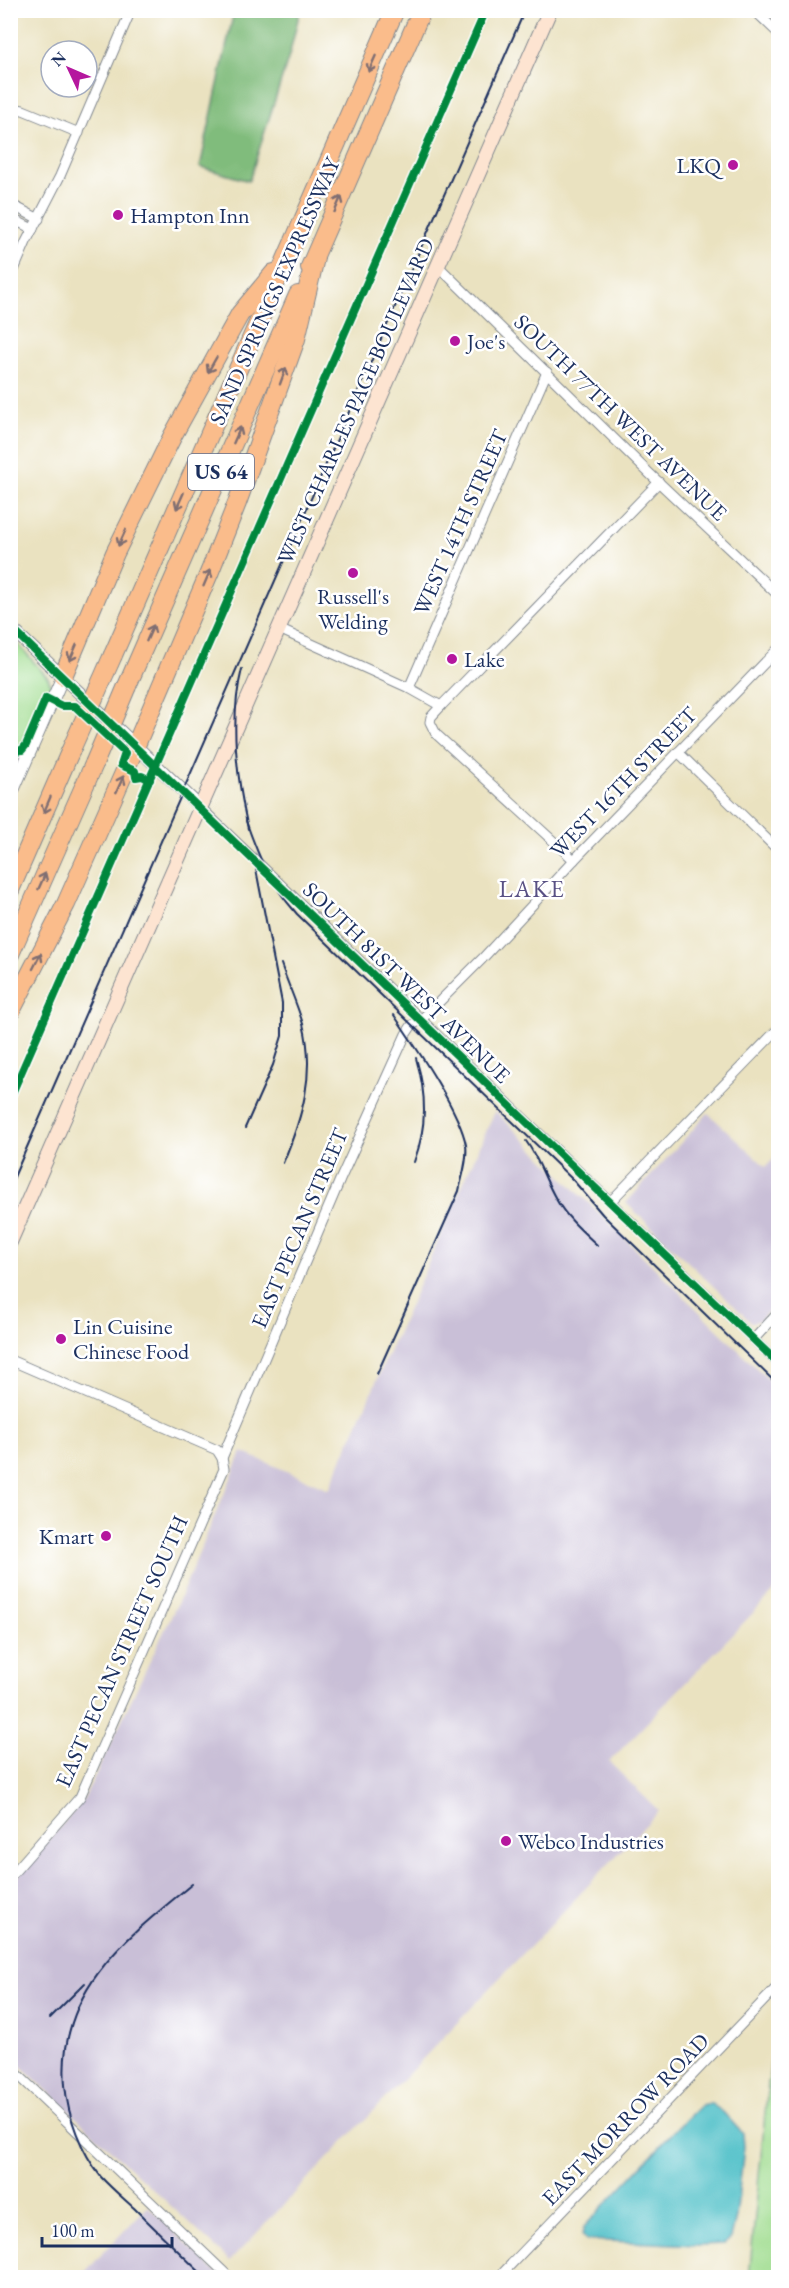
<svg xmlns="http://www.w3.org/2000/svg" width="789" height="2288" font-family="'EB Garamond',serif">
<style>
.industrial{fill:#c9bfd7}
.green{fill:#a1dd91;stroke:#5e8678;stroke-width:1.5}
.forest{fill:#80bc7b;stroke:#4e766c;stroke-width:1.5}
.water{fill:#53c1c9;stroke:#377894;stroke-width:1.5}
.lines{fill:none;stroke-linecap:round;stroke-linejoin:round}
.minor-casing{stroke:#82888f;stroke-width:11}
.tertiary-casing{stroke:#82888f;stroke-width:14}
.secondary-casing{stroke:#82888f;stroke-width:16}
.motorway-casing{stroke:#82888f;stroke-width:20}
.minor{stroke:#fff;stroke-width:9}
.tertiary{stroke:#fff;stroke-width:12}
.secondary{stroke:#fde4d1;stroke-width:14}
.motorway{stroke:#fabc8b;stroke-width:18}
.rail{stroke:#1b2f5e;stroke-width:2}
.motorway-bridge-casing{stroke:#82888f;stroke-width:20;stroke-linecap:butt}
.motorway-bridge{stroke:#fabc8b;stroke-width:18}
.cycleway-casing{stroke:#fff;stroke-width:11}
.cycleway{stroke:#00873e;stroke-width:8}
.oneway{stroke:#7f6e72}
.poi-dot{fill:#b5179e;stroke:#fff;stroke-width:2}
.labels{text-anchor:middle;stroke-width:5;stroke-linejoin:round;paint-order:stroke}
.shield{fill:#fff;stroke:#5f6d8e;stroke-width:1.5}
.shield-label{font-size:21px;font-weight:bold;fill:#1b2f5e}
.poi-label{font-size:22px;fill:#1b2f5e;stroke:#fff;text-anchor:start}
.street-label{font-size:22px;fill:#1b2f5e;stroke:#fff}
.neighbourhood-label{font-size:24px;letter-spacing:1.5px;fill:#595184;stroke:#fff}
</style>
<rect width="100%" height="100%" fill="#fff"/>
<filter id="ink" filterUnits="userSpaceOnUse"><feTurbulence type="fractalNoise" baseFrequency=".0167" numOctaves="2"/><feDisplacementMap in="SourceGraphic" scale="12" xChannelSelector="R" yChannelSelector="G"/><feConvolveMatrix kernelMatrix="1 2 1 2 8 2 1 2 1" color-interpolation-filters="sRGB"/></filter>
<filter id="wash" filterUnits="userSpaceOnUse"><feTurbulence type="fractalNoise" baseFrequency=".008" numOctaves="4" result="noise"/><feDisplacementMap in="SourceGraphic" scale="24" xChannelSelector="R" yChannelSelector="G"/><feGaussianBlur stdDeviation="1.35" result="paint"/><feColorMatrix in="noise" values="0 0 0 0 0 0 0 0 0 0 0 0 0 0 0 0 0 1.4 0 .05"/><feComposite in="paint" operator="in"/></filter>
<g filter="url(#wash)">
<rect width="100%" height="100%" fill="#eae2c0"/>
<g class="industrial">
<path d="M495 1111 778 1389V1587L609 1762 659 1811 230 2261 11 2057V1884L84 1799 179 1600 242 1452 329 1489Z"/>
<path d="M708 1113 766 1167 778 1154V1301L759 1321 751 1322 626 1203Z"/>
<path d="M148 2206 221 2277H80Z"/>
</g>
<g class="green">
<path d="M10 635 48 678 52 688 48 696H45L23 745 21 748 10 750Z"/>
<path d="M778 2035V2277H749L768 2084 772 2053Z"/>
</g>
<path class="forest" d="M234 11H300L289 56 249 181 200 167Z"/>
<path class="water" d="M710 2103 723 2112 743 2134 744 2147 736 2217 731 2238 724 2244 697 2245 586 2240 582 2235 584 2227 679 2126 701 2105Z"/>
</g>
<g filter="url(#ink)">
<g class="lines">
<g class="minor-casing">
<g id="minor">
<path d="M754 10 778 33"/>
<path d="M10 112 12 108 23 110 79 133"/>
<path d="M10 204 39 219"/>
<path d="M10 218 33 229"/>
<path d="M437 265 650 474 778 595"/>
<path d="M10 279 26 242 60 176 131 10"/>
<path d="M279 629 409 688 441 706"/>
<path d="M409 688 547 372"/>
<path d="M678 752 778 850"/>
<path d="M201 808 778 1363"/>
<path d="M574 860 436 734 430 722 431 717 441 706 659 482"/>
<path d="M611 1201 778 1029"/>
<path d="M754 1339 778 1313"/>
<path d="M10 1360 217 1450 222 1458 224 1469 80 1797 10 1877"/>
<path d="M222 1458 340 1180 406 1034 412 1025 421 1020 482 959 574 860 778 649"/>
<path d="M10 2067 230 2278"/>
<path d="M498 2278 778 1986"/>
</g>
</g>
<g class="tertiary-casing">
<g id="tertiary">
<path d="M10 627 201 808"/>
<path d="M10 797 63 676"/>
</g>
</g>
<g class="secondary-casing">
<path id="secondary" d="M10 1242 550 10"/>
</g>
<g class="motorway-casing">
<g id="motorway">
<path d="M310 267 422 10"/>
<path d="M113 655 395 10"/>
<path d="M63 676 115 553 173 435 240 314 274 273"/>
<path d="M127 686 298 295"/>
<path d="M10 890 70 752"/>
<path d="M10 954 94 764"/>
<path d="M10 1013 66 904 124 773 210 571 237 503 296 339 315 258"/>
</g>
</g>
<use href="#minor" class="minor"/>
<use href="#tertiary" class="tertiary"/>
<use href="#secondary" class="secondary"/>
<use href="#motorway" class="motorway"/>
<g class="rail">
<path d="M242 669C229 720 237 778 248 829"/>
<path d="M246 821C260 861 269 882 297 914L573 1180 603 1215 778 1385"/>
<path d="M281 964C288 984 297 1004 303 1024 316 1073 302 1118 283 1163"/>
<path d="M245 1128 273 1065 282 1036V1003L254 859"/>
<path d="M526 1141C539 1159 545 1180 556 1199 566 1217 582 1231 597 1245"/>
<path d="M414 1162C427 1127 427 1095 416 1058"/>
<path d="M10 1186 525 10"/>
<path d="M377 1374 459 1191C462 1176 468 1160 466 1145 460 1111 415 1046 394 1015"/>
<path d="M192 1884C126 1938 57 1991 65 2085 68 2118 81 2151 101 2177 111 2188 123 2198 134 2208 158 2232 182 2255 206 2278"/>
<path d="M50 2018 85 1983"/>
</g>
<g class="motorway-bridge-casing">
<g id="motorway-bridge">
<path d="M70 752 113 655"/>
<path d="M94 764 127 686"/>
</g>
</g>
<use href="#motorway-bridge" class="motorway-bridge"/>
<g class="cycleway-casing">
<g id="cycleway">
<path d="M10 627 778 1363"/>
<path d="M10 752 22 750 26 745 46 698 62 706H75L125 753 121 765 135 771 136 777 142 776 150 780"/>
<path d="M10 1098 486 10"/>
</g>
</g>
<use href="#cycleway" class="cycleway"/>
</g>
<defs><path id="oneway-shaft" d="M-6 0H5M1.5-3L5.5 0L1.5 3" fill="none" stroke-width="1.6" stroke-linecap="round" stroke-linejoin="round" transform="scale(1.5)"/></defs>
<g class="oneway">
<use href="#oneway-shaft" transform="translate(372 64) rotate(114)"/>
<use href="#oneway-shaft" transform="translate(338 204) rotate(-67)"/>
<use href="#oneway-shaft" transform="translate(212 365) rotate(120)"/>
<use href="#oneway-shaft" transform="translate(283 376) rotate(-70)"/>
<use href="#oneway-shaft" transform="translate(237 435) rotate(-66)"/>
<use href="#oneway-shaft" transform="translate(180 501) rotate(114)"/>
<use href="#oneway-shaft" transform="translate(122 538) rotate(115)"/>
<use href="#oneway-shaft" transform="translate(207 578) rotate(-67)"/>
<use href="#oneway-shaft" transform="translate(150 633) rotate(-66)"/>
<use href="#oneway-shaft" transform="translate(73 653) rotate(114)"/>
<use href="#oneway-shaft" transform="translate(120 784) rotate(-66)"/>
<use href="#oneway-shaft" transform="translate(47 805) rotate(113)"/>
<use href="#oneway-shaft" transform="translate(42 881) rotate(-66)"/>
<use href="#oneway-shaft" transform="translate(37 961) rotate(-63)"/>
</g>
</g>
<g class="poi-dot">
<circle cx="733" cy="165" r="6"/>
<circle cx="118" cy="215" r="6"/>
<circle cx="455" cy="341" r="6"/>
<circle cx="353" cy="573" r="6"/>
<circle cx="452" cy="659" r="6"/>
<circle cx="61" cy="1339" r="6"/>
<circle cx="106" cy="1536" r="6"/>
<circle cx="506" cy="1841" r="6"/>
</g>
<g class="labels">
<rect class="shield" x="188" y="454" width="66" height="36" rx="4.5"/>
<g class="shield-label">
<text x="221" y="479">US 64</text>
</g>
<g class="poi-label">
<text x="721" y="173" text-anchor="end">LKQ</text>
<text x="130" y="223">Hampton Inn</text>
<text x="467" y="349">Joe's</text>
<text x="353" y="604" text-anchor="middle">Russell's<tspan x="353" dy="25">Welding</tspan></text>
<text x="464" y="667">Lake</text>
<text x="73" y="1334">Lin Cuisine<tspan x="73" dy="25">Chinese Food</tspan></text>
<text x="94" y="1544" text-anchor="end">Kmart</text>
<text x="518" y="1849">Webco Industries</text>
</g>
<g class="street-label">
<text transform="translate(274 291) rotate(-66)" y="8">SAND SPRINGS EXPRESSWAY</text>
<text transform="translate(355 401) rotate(-66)" y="8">WEST CHARLES PAGE BOULEVARD</text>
<text transform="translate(621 417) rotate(44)" y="8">SOUTH 77TH WEST AVENUE</text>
<text transform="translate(460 522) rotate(-66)" y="8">WEST 14TH STREET</text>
<text transform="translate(623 782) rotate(-46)" y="8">WEST 16TH STREET</text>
<text transform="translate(407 982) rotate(44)" y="8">SOUTH 81ST WEST AVENUE</text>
<text transform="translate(299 1228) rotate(-67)" y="8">EAST PECAN STREET</text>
<text transform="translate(121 1651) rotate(-66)" y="8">EAST PECAN STREET SOUTH</text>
<text transform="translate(625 2119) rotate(-46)" y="8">EAST MORROW ROAD</text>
</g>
<g class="neighbourhood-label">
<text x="532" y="897">LAKE</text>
</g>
</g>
<rect width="789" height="2288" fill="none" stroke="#fff" stroke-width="36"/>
<g transform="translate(69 69) rotate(314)"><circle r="28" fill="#ffffff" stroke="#a4acbf" stroke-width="1.5"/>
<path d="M0-4.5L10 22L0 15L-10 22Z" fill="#b5179e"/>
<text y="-9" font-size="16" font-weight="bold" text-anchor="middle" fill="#1b2f5e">N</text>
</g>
<path d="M42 2237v9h130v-9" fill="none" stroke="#1b2f5e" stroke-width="3"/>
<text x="51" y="2237" font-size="18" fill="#1b2f5e" stroke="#ffffff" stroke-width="4.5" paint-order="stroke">100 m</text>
</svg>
